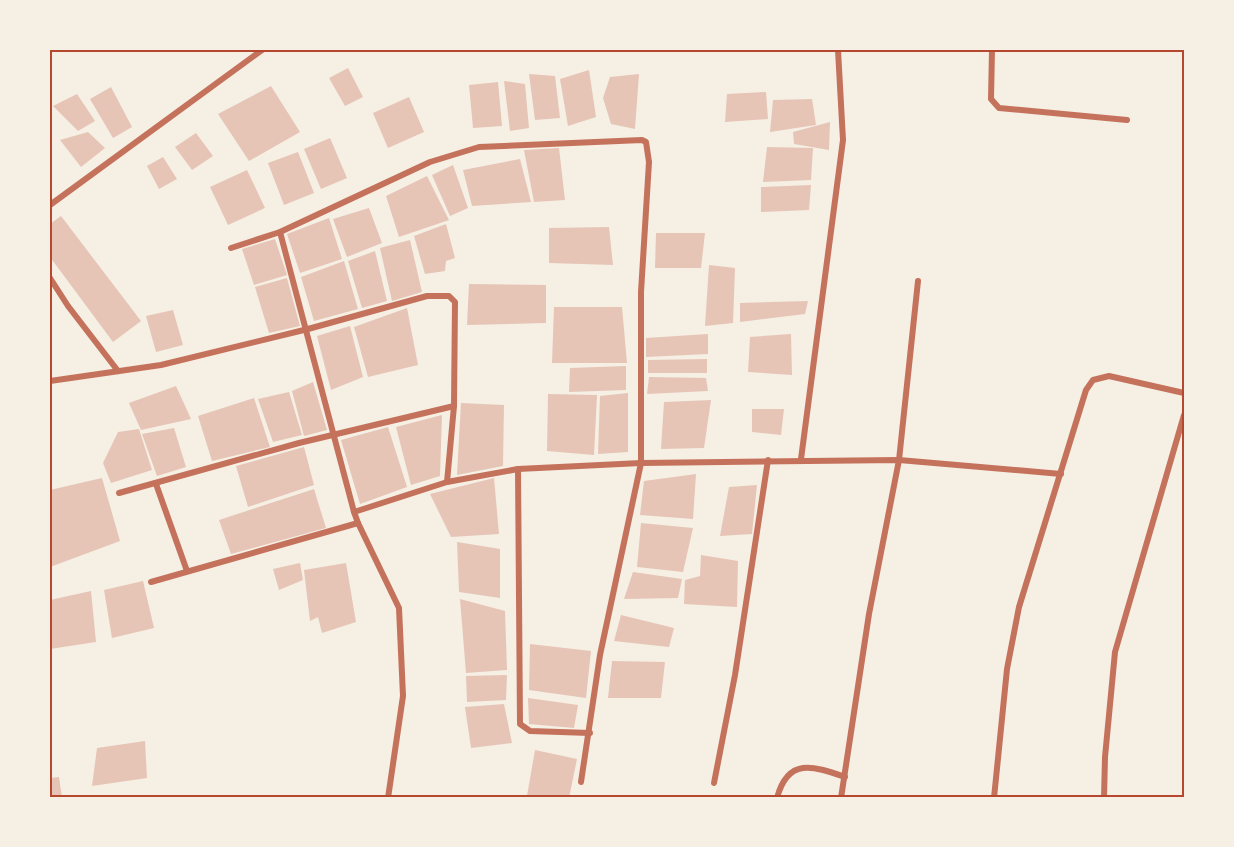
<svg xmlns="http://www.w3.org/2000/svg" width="1234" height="847" font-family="'Sofia Sans Condensed',sans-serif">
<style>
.building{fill:#e6c5b7}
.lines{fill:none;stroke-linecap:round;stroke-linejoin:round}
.minor{stroke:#c5725c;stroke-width:6}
.neatline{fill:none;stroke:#b5482f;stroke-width:2}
</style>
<rect width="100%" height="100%" fill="#f6efe4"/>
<g class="building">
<path d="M348 68 363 97 345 106 329 78Z"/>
<path d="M589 70 596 117 568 126 560 79Z"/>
<path d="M529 74 555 76 560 118 535 120Z"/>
<path d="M639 74 635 129 611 124 603 98 610 77Z"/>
<path d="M504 81 525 84 529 128 510 131Z"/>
<path d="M498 82 502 126 473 128 469 85Z"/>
<path d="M271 86 300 132 249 161 218 114Z"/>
<path d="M111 87 132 127 113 138 90 99Z"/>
<path d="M766 92 768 119 725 122 727 94Z"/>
<path d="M77 94 95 121 78 131 53 106Z"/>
<path d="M409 97 424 132 388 148 373 113Z"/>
<path d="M812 99 816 125 770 132 773 100Z"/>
<path d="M830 122 829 150 794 144 793 132Z"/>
<path d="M88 132 105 148 81 167 60 140Z"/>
<path d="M196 133 213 156 192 170 175 147Z"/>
<path d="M330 138 347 178 321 189 304 149Z"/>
<path d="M767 147 813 148 811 180 763 182Z"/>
<path d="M559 148 565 200 534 202 524 150Z"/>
<path d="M298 152 314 193 284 205 268 163Z"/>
<path d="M163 157 177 179 159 189 147 166Z"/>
<path d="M520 159 531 202 472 206 463 170Z"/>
<path d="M453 165 468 208 450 216 432 175Z"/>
<path d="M247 170 265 208 228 225 210 187Z"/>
<path d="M427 176 449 220 399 237 386 196Z"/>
<path d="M811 185 809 210 761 212V187Z"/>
<path d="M369 208 382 243 347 257 333 219Z"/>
<path d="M61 216 141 321 113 342 50 257V224Z"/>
<path d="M329 218 342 259 300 273 287 234Z"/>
<path d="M446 224 455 258 446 261 445 271 425 274 414 236Z"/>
<path d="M609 227 613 265 549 263V228Z"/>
<path d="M656 233H705L701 268H655Z"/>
<path d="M275 239 287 275 254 285 242 249Z"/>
<path d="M410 240 422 292 392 301 380 248Z"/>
<path d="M375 251 387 301 362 308 348 261Z"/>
<path d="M344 261 358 309 314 321 301 277Z"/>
<path d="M709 265 735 268 733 323 705 326Z"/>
<path d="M287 278 300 326 269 333 255 287Z"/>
<path d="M469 284 546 285V323L467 325Z"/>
<path d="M808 301 805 314 740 322V303Z"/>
<path d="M554 307H622L627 363H552Z"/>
<path d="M407 308 418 365 368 377 354 327Z"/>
<path d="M173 310 183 345 156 352 146 316Z"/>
<path d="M350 326 363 377 331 390 317 336Z"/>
<path d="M708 334V354L646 357V338Z"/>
<path d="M791 334 792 375 748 372 750 337Z"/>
<path d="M707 359V373H648V360Z"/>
<path d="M626 366V390L569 392 570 368Z"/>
<path d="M649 377 706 378 708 391 647 394Z"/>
<path d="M313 382 327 430 304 436 292 391Z"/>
<path d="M176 386 191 419 141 430 129 403Z"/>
<path d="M289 392 302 435 273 442 258 399Z"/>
<path d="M628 393V452L598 454 600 396Z"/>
<path d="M548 394 597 395 594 455 547 451Z"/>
<path d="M254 398 270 447 212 461 198 416Z"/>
<path d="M711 400 704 448 661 449 664 402Z"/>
<path d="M461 403 504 405 503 466 457 475Z"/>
<path d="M752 409H784L781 435 752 432Z"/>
<path d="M442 415 440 476 411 485 396 427Z"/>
<path d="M388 427 407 487 360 504 341 440Z"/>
<path d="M174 428 186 467 157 476 142 434Z"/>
<path d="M139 429 152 470 111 483 103 463 118 432Z"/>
<path d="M304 447 314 485 248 507 236 466Z"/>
<path d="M696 474 693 519 640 515 644 481Z"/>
<path d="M102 478 120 541 50 567V524L52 523 50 490Z"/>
<path d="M494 478 499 534 451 537 430 494Z"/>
<path d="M757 485 752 534 720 536 729 487Z"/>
<path d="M314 489 326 528 231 554 219 520Z"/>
<path d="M641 523 693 528 683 572 637 567Z"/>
<path d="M457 542 500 549V598L459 592Z"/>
<path d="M701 555 738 561 737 607 684 604 685 580 700 576Z"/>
<path d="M300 563 303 580 279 590 273 569Z"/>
<path d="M346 563 356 622 322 633 318 617 310 621 304 570Z"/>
<path d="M633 572 682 579 678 598 624 599Z"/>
<path d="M143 581 154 628 112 638 104 590Z"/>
<path d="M91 591 96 642 50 649V600Z"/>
<path d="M460 599 505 611 507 670 466 673Z"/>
<path d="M621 615 674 628 669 647 614 641Z"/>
<path d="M530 644 591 651 586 698 529 690Z"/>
<path d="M612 661 665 662 661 698H608Z"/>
<path d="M507 675 506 700 467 702 466 676Z"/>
<path d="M528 698 578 705 574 728 529 724Z"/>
<path d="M504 704 512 743 471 748 465 707Z"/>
<path d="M145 741 147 778 92 786 97 748Z"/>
<path d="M535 750 577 759 569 798 527 796Z"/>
<path d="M59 777 62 798H50V778Z"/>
</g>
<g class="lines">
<g class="minor">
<path d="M992 50 991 99 999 108 1127 120"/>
<path d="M50 205 262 50"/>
<path d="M280 232 354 512"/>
<path d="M231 248 280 232 430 162 479 147 642 140 646 142 649 162 641 292V463L600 655 581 782"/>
<path d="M50 278 68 306 118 371"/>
<path d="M50 381 161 365 308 329 427 296H449L455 302 454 406 447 482"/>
<path d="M801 459 843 140 838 50"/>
<path d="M518 469 520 724 530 731 590 733"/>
<path d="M156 484 187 571"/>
<path d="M119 493 299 443 454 406"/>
<path d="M358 523 399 608 403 696 388 798"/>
<path d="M151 582 358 523 354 512 447 482 518 469 641 463 899 460 1061 474"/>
<path d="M714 783 735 675 768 460"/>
<path d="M777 798C788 757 813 766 845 777"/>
<path d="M841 798 869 614 899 460 918 281"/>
<path d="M994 798 1007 669 1019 607 1086 390 1093 380 1109 376 1184 393"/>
<path d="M1104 798 1105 757 1115 652 1184 415"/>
</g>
</g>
<rect width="1234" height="847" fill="none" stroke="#f6efe4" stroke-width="102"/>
<rect x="51" y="51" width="1132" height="745" class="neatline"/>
</svg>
